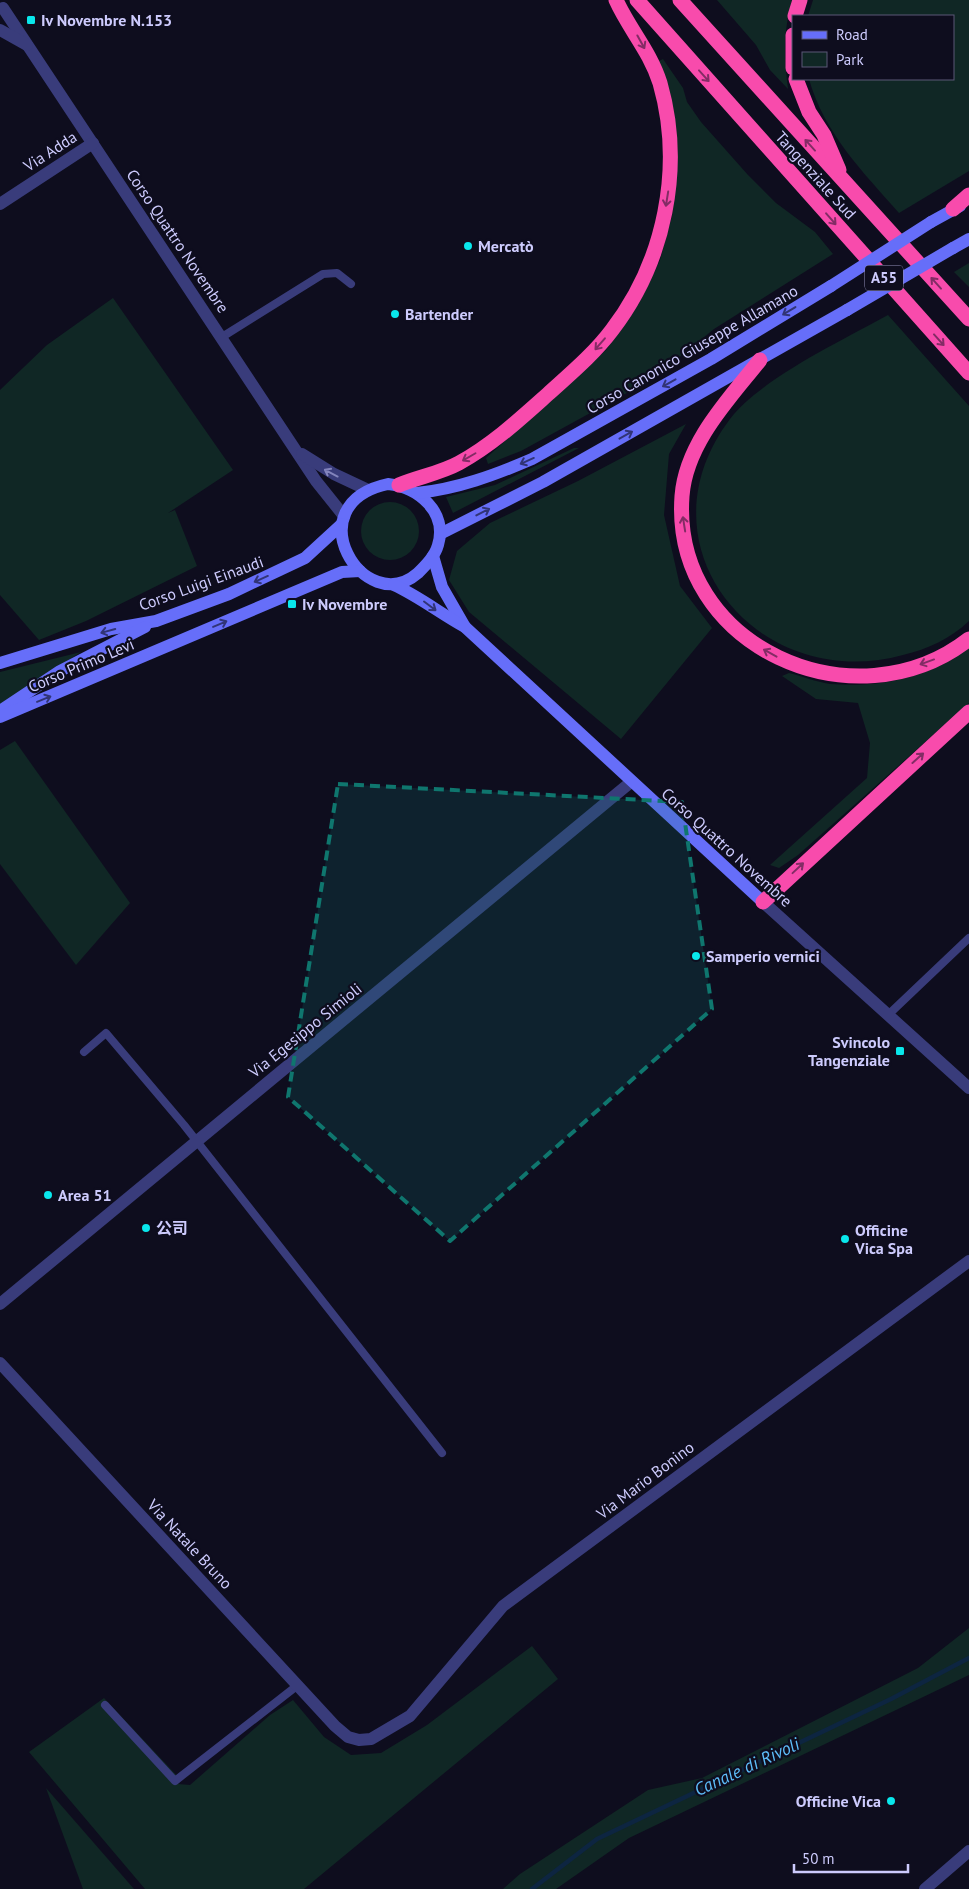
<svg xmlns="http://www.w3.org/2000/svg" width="969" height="1889" font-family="'PT Sans','Noto Sans SC',sans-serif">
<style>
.green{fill:#102725}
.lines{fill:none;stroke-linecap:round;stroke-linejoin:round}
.stream{stroke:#0d2541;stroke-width:4.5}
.service{stroke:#393c7b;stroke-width:8}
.minor{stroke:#393c7b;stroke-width:12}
.secondary{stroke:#666ef9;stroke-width:12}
.motorway{stroke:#f84bac;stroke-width:15}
.secondary-bridge{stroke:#666ef9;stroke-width:12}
.oneway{stroke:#832c65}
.oneway2{stroke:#313476}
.oneway3{stroke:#8384bc}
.marked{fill:#0f766e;fill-opacity:0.2;stroke:#0f766e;stroke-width:4;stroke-dasharray:10 6;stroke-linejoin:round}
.poi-dot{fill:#09e7ec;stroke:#0e0d1e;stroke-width:2}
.labels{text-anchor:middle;stroke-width:4.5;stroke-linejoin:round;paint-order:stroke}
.shield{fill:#0e0d1e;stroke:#9492ba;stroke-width:1}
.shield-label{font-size:15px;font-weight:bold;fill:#cdcbfd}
.poi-label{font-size:16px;font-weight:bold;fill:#cdcbfd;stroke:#0e0d1e;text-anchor:start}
.street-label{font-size:16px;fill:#cdcbfd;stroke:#0e0d1e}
.water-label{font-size:18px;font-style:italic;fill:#5dbdf9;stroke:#0e0d1e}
</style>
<rect width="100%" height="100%" fill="#0e0d1e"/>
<g class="green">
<path d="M717 0H792C783 34 784 54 788 89L770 70 756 45Z"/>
<path d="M813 0H969V171L899 213C863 172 824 133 809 79H953V16H808Z"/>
<path d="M663 59 683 88 687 102 701 122 748 175 776 203 815 232 833 254 714 329 671 364 634 389 521 451 488 464 486 458 606 350 639 303 660 260 672 216 677 172 659 61Z"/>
<path d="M969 263V287L954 272Z"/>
<path d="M113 298 233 470 168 513 175 510 197 566 86 621 39 640 0 595V390L47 345Z"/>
<path d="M888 315 969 406V621C950 639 928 649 903 655 758 695 634 546 730 419 760 379 843 340 888 315Z"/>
<path d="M686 424 669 454 664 515 680 586 712 628 621 739 469 612 449 580 457 551 490 523 578 481Z"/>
<path d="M574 448H579L453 513 446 497 495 485Z"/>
<circle cx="390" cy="531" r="29"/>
<path d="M969 647V703L798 855 779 868 770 865 867 778 870 743 858 703 816 699 782 676 789 673C802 676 816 682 830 684 878 688 931 678 969 647Z"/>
<path d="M81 652 8 699 0 704V672Z"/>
<path d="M15 741 130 903 76 965 0 864V750Z"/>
<path d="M969 1628V1675L629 1838 556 1889H503L520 1874 648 1790 702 1778 918 1668Z"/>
<path d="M532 1646 558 1679 304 1889H145L29 1752 104 1698 181 1780 178 1784 190 1785 270 1715 293 1700 324 1737 351 1755 381 1753 427 1725Z"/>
<path d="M46 1788 134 1889H83Z"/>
</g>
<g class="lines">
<path class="stream" d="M532 1889 597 1839 891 1699 969 1658"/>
<g class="service">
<path d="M222 337 323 274 337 273 351 284"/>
<path d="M888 1015 969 938"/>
<path d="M84 1052 106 1033 184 1125 442 1453"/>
<path d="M105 1705 175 1781 298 1685"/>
</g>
<g class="minor">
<path d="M3 8 316 481 344 516"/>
<path d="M0 30 27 45"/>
<path d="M0 204 93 143"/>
<path d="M302 454 334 474 368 490"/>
<path d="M763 902 969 1088"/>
<path d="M0 1304 631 782"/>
<path d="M0 1363 335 1726 348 1737 359 1740 371 1739 410 1716 503 1606 969 1261"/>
<path d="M925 1889 969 1851"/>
</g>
<g class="secondary">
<path d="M931 222 960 206"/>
<path d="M953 248 969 239"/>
<path d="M388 484C418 487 448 512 438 545 435 556 426 565 418 573 364 620 294 504 388 484Z"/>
<path d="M417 493C457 489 495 475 532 459L711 359 831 286"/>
<path d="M440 534 543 482 847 310"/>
<path d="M433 556 442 587 465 627"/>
<path d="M394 585C420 597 441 614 465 627L763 902"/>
<path d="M0 663 111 629 156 621 229 594 305 558 342 524"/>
<path d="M0 711 60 671 145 627"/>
<path d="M0 717 342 572 360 571"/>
</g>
<g class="motorway">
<path d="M637 0 969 373"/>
<path d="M680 0 969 319"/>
<path d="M795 16 800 0"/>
<path d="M793 35V68"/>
<path d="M796 79 809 112 824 135 839 170"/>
<path d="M953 209 969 195"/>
<path d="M760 360C729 399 686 443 682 496 671 647 855 728 969 639"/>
<path d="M399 485C418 477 441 473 459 463 492 445 520 419 548 394 570 374 594 354 612 330 665 261 684 167 660 83 650 51 629 29 616 0"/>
<path d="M763 902 969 712"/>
</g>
<g class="secondary-bridge">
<path d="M831 286 931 222"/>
<path d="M847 310 953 248"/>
</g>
</g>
<defs><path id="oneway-shaft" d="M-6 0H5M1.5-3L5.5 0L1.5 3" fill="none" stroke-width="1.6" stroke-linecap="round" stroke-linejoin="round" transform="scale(1.25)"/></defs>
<g class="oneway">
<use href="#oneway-shaft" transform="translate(641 42) rotate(61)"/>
<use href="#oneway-shaft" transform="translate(704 76) rotate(48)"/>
<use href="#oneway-shaft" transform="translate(810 145) rotate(-132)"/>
<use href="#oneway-shaft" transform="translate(667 199) rotate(99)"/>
<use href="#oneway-shaft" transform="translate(831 219) rotate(49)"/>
<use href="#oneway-shaft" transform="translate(936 283) rotate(-132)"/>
<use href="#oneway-shaft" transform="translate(939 340) rotate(48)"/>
<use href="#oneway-shaft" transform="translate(600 344) rotate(131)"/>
<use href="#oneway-shaft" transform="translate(469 457) rotate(150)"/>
<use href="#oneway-shaft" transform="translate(684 524) rotate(-99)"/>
<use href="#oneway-shaft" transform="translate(770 653) rotate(-151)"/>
<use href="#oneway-shaft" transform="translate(927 662) rotate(160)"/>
<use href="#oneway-shaft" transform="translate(918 758) rotate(-42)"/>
<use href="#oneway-shaft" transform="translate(798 868) rotate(-43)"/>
</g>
<g class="oneway2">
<use href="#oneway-shaft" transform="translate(789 311) rotate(149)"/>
<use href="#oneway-shaft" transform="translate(669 383) rotate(151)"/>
<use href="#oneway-shaft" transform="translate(626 435) rotate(-29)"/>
<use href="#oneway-shaft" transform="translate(527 461) rotate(156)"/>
<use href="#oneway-shaft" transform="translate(483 512) rotate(-27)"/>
<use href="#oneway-shaft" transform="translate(261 579) rotate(156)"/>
<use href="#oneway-shaft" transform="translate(430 606) rotate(37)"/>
<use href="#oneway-shaft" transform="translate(220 624) rotate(-23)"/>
<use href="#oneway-shaft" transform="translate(108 631) rotate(165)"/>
<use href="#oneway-shaft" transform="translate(44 699) rotate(-22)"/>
</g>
<use class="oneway3" href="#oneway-shaft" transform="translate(331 473) rotate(-152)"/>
<path class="marked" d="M338 784 682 802 712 1009 450 1241 288 1097Z"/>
<g class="poi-dot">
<rect x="26" y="15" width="10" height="10" rx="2.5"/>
<circle cx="468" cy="246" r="5"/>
<circle cx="395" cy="314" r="5"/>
<rect x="287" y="599" width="10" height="10" rx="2.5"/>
<circle cx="696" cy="956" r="5"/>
<rect x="895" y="1046" width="10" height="10" rx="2.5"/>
<circle cx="48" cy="1195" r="5"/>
<circle cx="146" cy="1228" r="5"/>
<circle cx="845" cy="1239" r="5"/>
<circle cx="891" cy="1801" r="5"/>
</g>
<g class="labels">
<rect class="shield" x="865" y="265.5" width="38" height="25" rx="4"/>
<g class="shield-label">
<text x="884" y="283">A55</text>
</g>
<g class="poi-label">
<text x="41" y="26">Iv Novembre N.153</text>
<text x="478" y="252">Mercatò</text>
<text x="405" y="320">Bartender</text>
<text x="302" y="610">Iv Novembre</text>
<text x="706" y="962">Samperio vernici</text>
<text x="890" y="1048" text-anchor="end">Svincolo<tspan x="890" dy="18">Tangenziale</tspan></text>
<text x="58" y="1201">Area 51</text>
<text x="156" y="1234">公司</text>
<text x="855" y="1236">Officine<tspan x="855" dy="18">Vica Spa</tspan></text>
<text x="881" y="1807" text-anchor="end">Officine Vica</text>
</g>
<g class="street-label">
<text transform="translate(50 151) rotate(-33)" y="6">Via Adda</text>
<text transform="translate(816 175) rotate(48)" y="6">Tangenziale Sud</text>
<text transform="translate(178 241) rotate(56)" y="6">Corso Quattro Novembre</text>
<text transform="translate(692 349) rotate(-30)" y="6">Corso Canonico Giuseppe Allamano</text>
<text transform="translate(201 583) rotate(-20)" y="6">Corso Luigi Einaudi</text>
<text transform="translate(81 665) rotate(-23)" y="6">Corso Primo Levi</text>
<text transform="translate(727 847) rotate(42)" y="6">Corso Quattro Novembre</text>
<text transform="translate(305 1030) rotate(-39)" y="6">Via Egesippo Simioli</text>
<text transform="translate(645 1480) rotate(-37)" y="6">Via Mario Bonino</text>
<text transform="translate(190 1544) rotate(47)" y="6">Via Natale Bruno</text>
</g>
<g class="water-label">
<text transform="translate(747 1767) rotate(-25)" y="6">Canale di Rivoli</text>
</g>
</g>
<rect x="792" y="15" width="162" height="65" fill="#0e0d1e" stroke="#5a5977"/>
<rect x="802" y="31" width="25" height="8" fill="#666ef9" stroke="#5a5977"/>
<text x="836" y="40" font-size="15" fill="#cdcbfd">Road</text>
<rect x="802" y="52" width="25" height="15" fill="#102725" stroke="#5a5977"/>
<text x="836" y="65" font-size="15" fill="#cdcbfd">Park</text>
<path d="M794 1864v8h114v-8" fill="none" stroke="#cdcbfd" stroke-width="2.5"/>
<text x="802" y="1864" font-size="15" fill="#cdcbfd" stroke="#0e0d1e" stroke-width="4" paint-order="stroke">50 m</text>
</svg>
